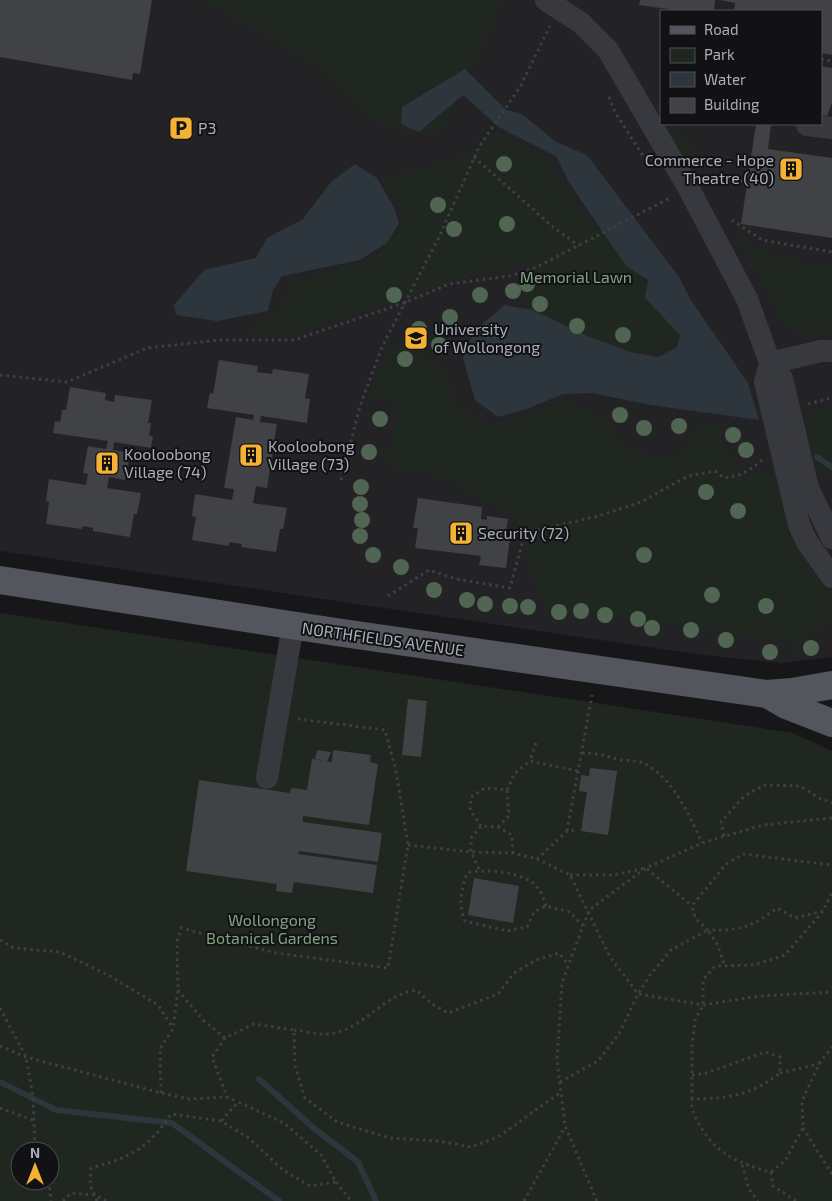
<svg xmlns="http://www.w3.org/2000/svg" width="832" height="1201" font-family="'Exo 2',sans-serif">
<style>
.built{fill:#232326;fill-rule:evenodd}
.green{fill:#1f2720;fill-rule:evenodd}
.water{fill:#2d363d}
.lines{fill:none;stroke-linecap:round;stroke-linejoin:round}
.stream{stroke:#2d363d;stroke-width:6}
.building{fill:#414246}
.path{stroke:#3e4045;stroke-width:3;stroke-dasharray:2.5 4;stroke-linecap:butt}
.minor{stroke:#38393e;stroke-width:22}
.major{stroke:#54565d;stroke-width:28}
.tree{fill:#516553}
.labels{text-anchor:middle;stroke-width:4;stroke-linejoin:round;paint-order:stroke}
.poi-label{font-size:16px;fill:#a9aeb9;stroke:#121214;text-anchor:start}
.park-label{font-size:16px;fill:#80a482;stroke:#121214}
.street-label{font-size:16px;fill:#a9aeb9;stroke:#121214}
</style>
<rect width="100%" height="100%" fill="#171719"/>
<path class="built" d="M0 0H832V657L782 663 702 655 0 551ZM661 11H821V124H661Z"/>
<g class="green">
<path d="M202 0H501L503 1 442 132 400 131 374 120 311 62Z"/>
<path d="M667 129C684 129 703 156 690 172Z"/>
<path d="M496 131 548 161 584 216 587 215 682 329V340L654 353 624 351 524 309 529 265 465 277 394 303 300 332 286 334 246 331 277 311 292 283 375 257 395 236 405 215 384 178C430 166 460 166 496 131Z"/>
<path d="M736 228C755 258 800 262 832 268V331L801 337 799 332 785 326 734 232Z"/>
<path d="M393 340 417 351 443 369 457 404 490 425 529 415 565 399 604 419 631 451 672 457 688 445 696 421 717 427 726 451 752 476 775 473 789 535 832 597V620H828L819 632H810L802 653 791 651 790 641C709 632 628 616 547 607L540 597 530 572 515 520 506 510 467 494 445 477 385 466 398 409 384 399 367 401Z"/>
<path d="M828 406 832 407V478L818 469 804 416 809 410Z"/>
<path d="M0 613 793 733 832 751V1201H0ZM20 1151H50V1181H20Z"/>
</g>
<g class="water">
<path d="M465 69 505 109 523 115 556 142 587 155 679 277 690 299 748 383 759 420 651 405 592 393 563 394 524 410 498 417 475 400 463 358 474 331 505 305 532 310 590 337 630 352 658 357 677 347 680 335 645 298 648 280 626 266 568 181 557 157 499 127 463 95 419 132 401 124 402 107Z"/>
<path d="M355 164 377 178 394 208 399 223 387 243 360 260 282 276 273 290 268 311 217 321 176 315 174 305 204 270 256 258 267 238 303 219 331 182Z"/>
</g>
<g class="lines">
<g class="stream">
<path d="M817 457 832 467"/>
<path d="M259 1079 316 1130 358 1162 376 1201"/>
<path d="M0 1082 56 1110 172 1123 279 1201"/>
</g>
</g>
<g class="building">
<path d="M0 0H152L140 74 133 73 132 80 0 57Z"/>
<path d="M640 0H715L714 11H682L639 5Z"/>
<path d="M720 0H832V55L821 53V11H734L735 3Z"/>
<path d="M821 66 832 68V103L827 116 821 115Z"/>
<path d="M756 124H771L768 149 832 158V238L741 224Z"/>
<path d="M219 360 258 366 257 372 272 374 273 369 309 374 305 398 310 399 307 423 261 416 260 422 277 424 267 488 256 486 253 503 287 508 283 529H280L276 552 241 547 242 544 229 542V546L192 540 196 517 192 516 195 494 232 500 234 489 224 488 236 417 253 420 254 415 207 408 210 393 213 394Z"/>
<path d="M70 387 106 393 105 400 114 402 115 395 152 400 148 423H151L149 436H153L151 448 114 442 113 450 130 453 125 480 109 477 107 488 141 493 137 514H134L130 537 93 531V528L83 526 82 529 46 524 49 502 46 501 49 479 86 485 88 474 83 473 88 446 106 449 108 441 53 433 55 421 60 422 62 410H66Z"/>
<path d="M418 498 482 507 481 519 487 520V516L508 519 505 538H510L506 568 479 565 481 556 415 548 418 528H413Z"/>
<path d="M408 699 427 701 421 757 402 755Z"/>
<path d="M317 750 331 752 327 762H332L333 750 371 755 370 762 378 764 369 825 303 816V822L382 833 378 862 299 851 298 854 377 865 373 893 294 882 292 893 276 891 277 884 186 871 199 780 290 793 291 788 307 790 312 759 325 761 315 759Z"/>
<path d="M590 768 617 771 608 835 581 831 587 792 579 791 581 775 589 776Z"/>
<path d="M474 878 519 886 513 923 468 915Z"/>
</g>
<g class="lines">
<g class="path">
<path d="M821 59 832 61"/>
<path d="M609 97 615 112 645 159"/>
<path d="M474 157 553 227 579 246"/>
<path d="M708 181H748"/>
<path d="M732 220 762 240 832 252"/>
<path d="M0 375 67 382 147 348 219 340H294L404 303 449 284 510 276 537 267 670 198"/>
<path d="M808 404 832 398"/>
<path d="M341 480 360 406 382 347 439 237 479 147 520 87 550 26"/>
<path d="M388 596 429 570 456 579 510 588 525 533 598 516 641 502 688 476 715 471 724 478C740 476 750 471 762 460"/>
<path d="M536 743 530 761 578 771"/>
<path d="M582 753C599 753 605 756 620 760 627 761 636 760 643 763 673 777 689 815 702 843"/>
<path d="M507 790 514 774 530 761"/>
<path d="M481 826 470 810 471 797 485 788 507 790 509 816 498 827"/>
<path d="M567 831 592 695"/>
<path d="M724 836 721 822 744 796 765 785 800 786 819 798 832 803"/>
<path d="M408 845 471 852 513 853 537 859 570 875 610 957 638 994 703 1005 759 996 832 992"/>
<path d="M537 859 567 831 577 830"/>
<path d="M479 869 471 852V838L481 826 498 827 512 835 513 853"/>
<path d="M570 875H613L646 868 692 906"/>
<path d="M546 906C544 900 542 893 538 888 527 872 484 868 467 873 461 890 458 904 465 921L507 931 527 927 534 912 546 906 570 912 583 926"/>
<path d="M823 911 795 918 777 908C751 927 741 931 708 930L695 918 692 906 725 865 743 854 832 865"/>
<path d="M0 940 14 948 60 952 110 976 158 1005 173 1028"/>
<path d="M178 990 203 1020 225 1038 254 1024 294 1030 295 1066 305 1098 337 1122 389 1138 439 1141 471 1147 498 1137 561 1092"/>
<path d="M0 1008 26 1057 33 1097 35 1146 38 1151"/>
<path d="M294 1030C305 1031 318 1035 329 1034 363 1030 382 995 416 990L432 1004 448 1013 498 994 514 973 536 960 559 953 568 964"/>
<path d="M225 1038 212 1057 227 1097 238 1102"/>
<path d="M0 1046 26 1057 161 1093 189 1099 227 1097"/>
<path d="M780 1073 819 1064"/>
<path d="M692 1075 707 1073 765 1052 780 1057V1073C752 1095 727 1099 692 1099 691 1109 694 1115 699 1124 715 1154 740 1164 771 1172L785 1161 803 1128 802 1101 819 1064 832 1047"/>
<path d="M560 1082 598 1061 619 1034 638 994 650 975 671 950 708 930 718 946 724 964"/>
<path d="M161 1093 160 1048 173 1029 178 990 177 942 181 928 276 953 388 968 408 845 396 771 385 730 298 719"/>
<path d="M692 1099V1047L695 1020 703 1005V980L715 966 754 965 785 955 823 911 832 892"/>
<path d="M0 1108 33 1120"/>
<path d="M803 1128 832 1174"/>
<path d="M742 1165 749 1189 758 1201"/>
<path d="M771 1172 773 1186 796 1201"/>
<path d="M49 1181 51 1201"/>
<path d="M336 1182 351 1201"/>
<path d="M63 1201 71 1193 94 1195 107 1201"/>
<path d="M97 1201 90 1184 91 1168C131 1157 148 1149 171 1114L221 1121 249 1138 283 1170 310 1186 336 1182 321 1155 284 1123 238 1102 221 1121"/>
<path d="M524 1201 565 1127"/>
<path d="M597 1201 565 1126 557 1060 562 983 589 910 646 868 702 843 763 825 832 818"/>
</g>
<g class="minor">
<path d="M546 0 581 23 608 50 689 189 747 299 770 363 782 378 808 488 832 538"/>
<path d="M807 125 832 128"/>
<path d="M770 363 765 382 799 525 807 542 832 577"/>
<path d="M770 363 821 351H832"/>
<path d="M267 778 293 625"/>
</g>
<g class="major">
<path d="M0 580 336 632 767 694 792 692 832 685"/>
<path d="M767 694 786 705 832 723"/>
</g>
</g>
<g class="tree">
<circle cx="504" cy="164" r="8"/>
<circle cx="438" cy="205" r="8"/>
<circle cx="507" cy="224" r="8"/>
<circle cx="454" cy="229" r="8"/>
<circle cx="527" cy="284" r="8"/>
<circle cx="513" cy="291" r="8"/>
<circle cx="394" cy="295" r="8"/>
<circle cx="480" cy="295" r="8"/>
<circle cx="540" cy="304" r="8"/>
<circle cx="450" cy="317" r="8"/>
<circle cx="577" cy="326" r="8"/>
<circle cx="419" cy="329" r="8"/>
<circle cx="623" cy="335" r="8"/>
<circle cx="439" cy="345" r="8"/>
<circle cx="405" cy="359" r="8"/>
<circle cx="620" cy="415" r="8"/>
<circle cx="380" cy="419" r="8"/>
<circle cx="679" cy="426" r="8"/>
<circle cx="644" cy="428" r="8"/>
<circle cx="733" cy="435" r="8"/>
<circle cx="746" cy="450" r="8"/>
<circle cx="369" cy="452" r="8"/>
<circle cx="361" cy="487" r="8"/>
<circle cx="706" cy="492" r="8"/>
<circle cx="360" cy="504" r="8"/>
<circle cx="738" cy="511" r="8"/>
<circle cx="362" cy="520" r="8"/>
<circle cx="360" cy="536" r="8"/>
<circle cx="373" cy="555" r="8"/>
<circle cx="644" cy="555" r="8"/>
<circle cx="401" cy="567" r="8"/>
<circle cx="434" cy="590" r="8"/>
<circle cx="712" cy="595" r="8"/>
<circle cx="467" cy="600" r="8"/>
<circle cx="485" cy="604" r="8"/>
<circle cx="510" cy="606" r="8"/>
<circle cx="766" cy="606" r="8"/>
<circle cx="528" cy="607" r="8"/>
<circle cx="581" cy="611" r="8"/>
<circle cx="559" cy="612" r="8"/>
<circle cx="605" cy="615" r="8"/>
<circle cx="638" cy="619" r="8"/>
<circle cx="652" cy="628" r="8"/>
<circle cx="691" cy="630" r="8"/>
<circle cx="726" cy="640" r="8"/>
<circle cx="811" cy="648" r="8"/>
<circle cx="770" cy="652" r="8"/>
</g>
<defs>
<g id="parking-square" transform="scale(1.25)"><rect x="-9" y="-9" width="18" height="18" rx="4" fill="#f3b235" stroke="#121214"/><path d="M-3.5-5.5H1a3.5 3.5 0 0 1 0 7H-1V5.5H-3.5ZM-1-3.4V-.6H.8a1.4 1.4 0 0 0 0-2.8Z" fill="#111"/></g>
<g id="building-square" transform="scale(1.25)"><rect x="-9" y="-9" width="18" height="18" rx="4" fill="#f3b235" stroke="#121214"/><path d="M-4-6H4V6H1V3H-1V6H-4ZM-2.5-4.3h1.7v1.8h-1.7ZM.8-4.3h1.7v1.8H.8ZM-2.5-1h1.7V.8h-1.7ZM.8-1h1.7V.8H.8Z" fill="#111"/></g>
<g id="university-square" transform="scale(1.25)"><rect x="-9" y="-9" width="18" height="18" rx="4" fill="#f3b235" stroke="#121214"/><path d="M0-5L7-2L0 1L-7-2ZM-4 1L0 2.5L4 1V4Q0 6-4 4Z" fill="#111"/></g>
</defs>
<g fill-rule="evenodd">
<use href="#parking-square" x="181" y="128"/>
<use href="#building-square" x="791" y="169"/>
<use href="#university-square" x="416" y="338"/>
<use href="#building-square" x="251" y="455"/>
<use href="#building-square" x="107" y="463"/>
<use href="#building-square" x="461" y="533"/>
</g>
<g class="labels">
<g class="poi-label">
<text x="198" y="134">P3</text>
<text x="774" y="166" text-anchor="end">Commerce - Hope<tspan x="774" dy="18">Theatre (40)</tspan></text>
<text x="434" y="335">University<tspan x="434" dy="18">of Wollongong</tspan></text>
<text x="268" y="452">Kooloobong<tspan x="268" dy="18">Village (73)</tspan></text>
<text x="124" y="460">Kooloobong<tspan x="124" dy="18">Village (74)</tspan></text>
<text x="478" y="539">Security (72)</text>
</g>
<g class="park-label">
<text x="576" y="283">Memorial Lawn</text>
<text x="272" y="926">Wollongong<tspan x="272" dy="18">Botanical Gardens</tspan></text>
</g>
<g class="street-label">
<text transform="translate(383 639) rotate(8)" y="6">NORTHFIELDS AVENUE</text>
</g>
</g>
<rect x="660" y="10" width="162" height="115" fill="#121214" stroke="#4e5056"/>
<rect x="670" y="26" width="25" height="8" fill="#54565d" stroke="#4e5056"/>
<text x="704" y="35" font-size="15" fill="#a9aeb9">Road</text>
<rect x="670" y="48" width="25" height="15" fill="#1f2720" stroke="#4e5056"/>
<text x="704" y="60" font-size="15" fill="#a9aeb9">Park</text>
<rect x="670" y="72" width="25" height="15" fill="#2d363d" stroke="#4e5056"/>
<text x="704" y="85" font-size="15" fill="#a9aeb9">Water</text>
<rect x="670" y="98" width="25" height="15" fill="#414246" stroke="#4e5056"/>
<text x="704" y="110" font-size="15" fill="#a9aeb9">Building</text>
<g transform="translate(35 1166)"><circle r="24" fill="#121214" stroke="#4e5056"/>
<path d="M0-4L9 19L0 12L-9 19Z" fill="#f3b235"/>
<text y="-8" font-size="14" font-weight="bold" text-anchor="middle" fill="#a9aeb9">N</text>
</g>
</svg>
